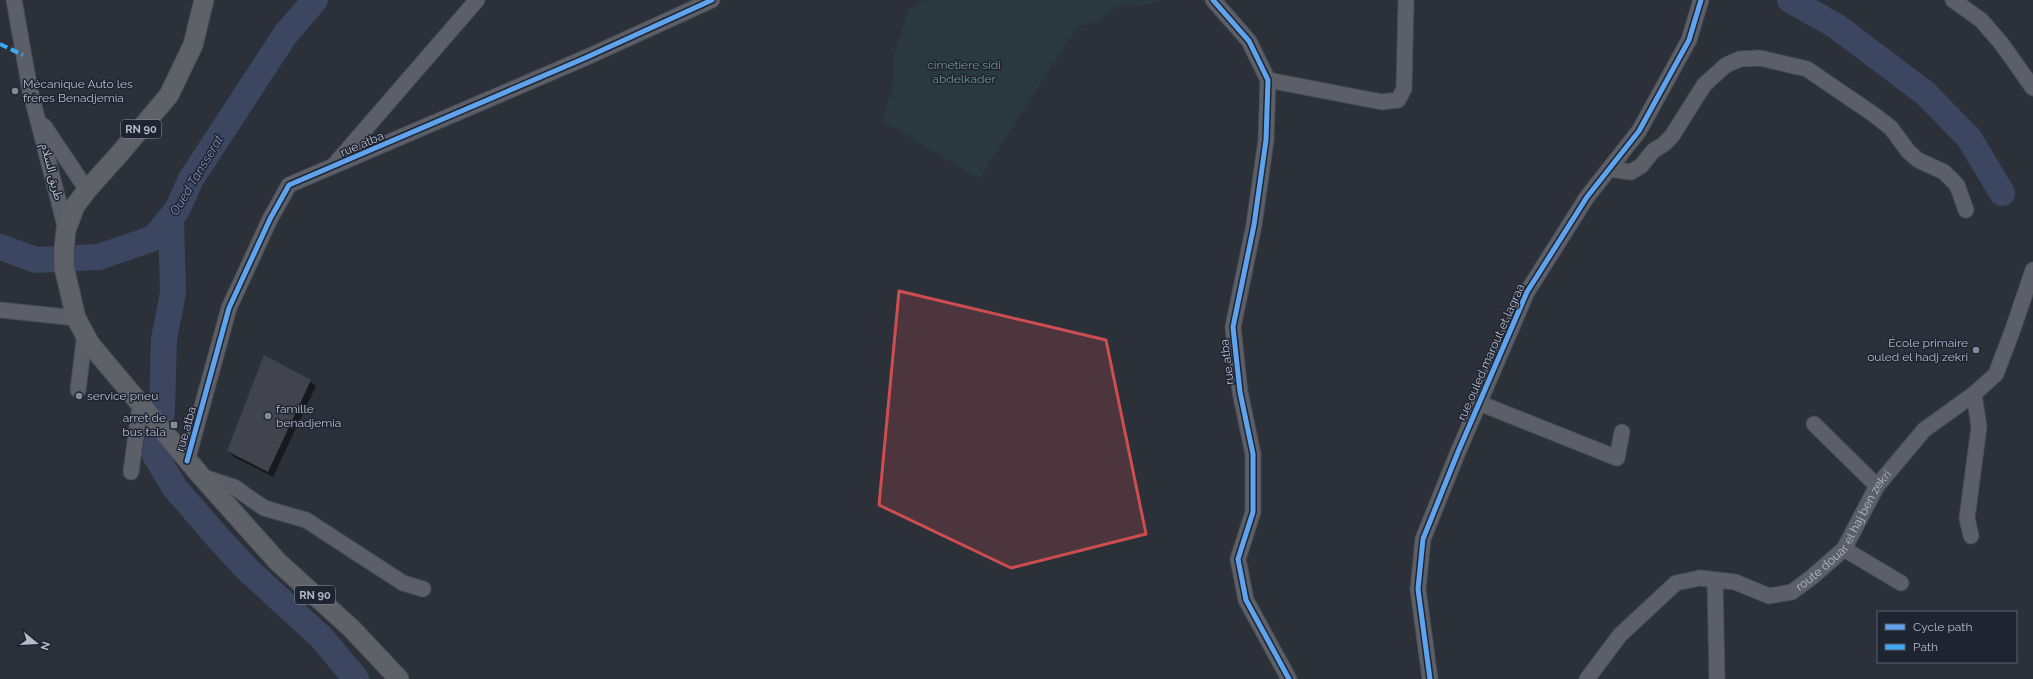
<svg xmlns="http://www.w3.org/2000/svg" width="2033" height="679" font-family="Raleway,'Noto Sans Arabic',sans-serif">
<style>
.green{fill:#2a393f}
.shadow{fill:#0007}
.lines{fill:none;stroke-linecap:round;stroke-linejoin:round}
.river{stroke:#3c4661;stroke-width:26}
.building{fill:#41444c}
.minor-casing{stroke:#484b52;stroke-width:17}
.major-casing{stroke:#4a4d56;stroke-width:21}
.minor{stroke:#5c5f67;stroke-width:15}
.major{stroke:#5f6168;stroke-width:19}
.quiet{stroke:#3fa9f5;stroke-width:4;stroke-dasharray:8 4;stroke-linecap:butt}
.cycleway-casing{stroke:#1f2433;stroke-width:8}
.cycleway{stroke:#60a3ed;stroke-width:5}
.marked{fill:#ce4d50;fill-opacity:0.2;stroke:#ce4d50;stroke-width:3;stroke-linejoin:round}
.poi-dot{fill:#868a97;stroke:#1f2433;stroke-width:1.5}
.labels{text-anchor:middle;stroke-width:3;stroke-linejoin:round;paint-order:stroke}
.shield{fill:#1f2433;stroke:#898e9c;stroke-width:1}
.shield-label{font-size:11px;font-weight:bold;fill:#b7bbc9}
.park-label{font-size:12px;fill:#709880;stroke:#1f2433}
.poi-label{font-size:12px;fill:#b7bbc9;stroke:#1f2433;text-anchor:start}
.street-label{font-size:12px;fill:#b7bbc9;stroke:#1f2433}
.water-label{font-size:13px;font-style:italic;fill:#818dae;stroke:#1f2433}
</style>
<rect width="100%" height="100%" fill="#2c3039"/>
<path class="green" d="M924 0H1159V3L1117 7 1097 23 1082 25 1075 31 979 179 881 120 892 91 893 58 909 8Z"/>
<path class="shadow" d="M310 381 316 386 273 477 234 457 228 451Z"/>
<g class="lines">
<g class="river">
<path d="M1790 0 1836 26 1925 93 1969 138 2002 193"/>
<path d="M171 218 173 293 164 339 162 410 155 455 175 488 220 540 249 571 322 638 356 679"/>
<path d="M0 247 36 260 99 257 154 238 177 210 191 179 285 35 315 0"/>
</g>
</g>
<path class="building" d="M264 355 311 380 268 472 227 451Z"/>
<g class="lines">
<g class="minor-casing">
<g id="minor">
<path d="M14 0 30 90 66 230"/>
<path d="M1213 0 1249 41 1268 80 1266 140 1254 225 1233 327 1240 392 1253 454V512L1238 559 1246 600 1289 679"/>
<path d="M1953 0 1981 20 2001 43 2033 88"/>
<path d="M1268 80 1382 102 1398 100 1404 89 1406 0"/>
<path d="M44 126 87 190"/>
<path d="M335 164 477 0"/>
<path d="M1609 169 1631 172 1641 166 1653 151 1664 144 1672 136 1704 85 1726 65 1740 59 1760 58 1807 69 1873 114 1891 128 1908 151 1918 160 1944 172 1957 185 1966 210"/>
<path d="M0 310 76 318"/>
<path d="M78 390 85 333"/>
<path d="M1479 403 1617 458 1622 432"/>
<path d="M1814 424 1877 486"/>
<path d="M187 461 229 308 270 219 289 185 585 58 712 0"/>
<path d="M131 472 140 405"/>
<path d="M201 476 234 487 264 508 306 520 403 583 423 589"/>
<path d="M1971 536 1967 518 1979 427 1974 394"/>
<path d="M1844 549 1901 583"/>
<path d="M1715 580 1717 679"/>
<path d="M1430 679 1418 589 1423 539 1458 452 1527 292 1587 197 1639 131 1689 40 1701 0"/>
<path id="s1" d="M1587 679 1620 635 1676 583 1700 578 1735 582 1769 596 1792 592 1812 577 1844 549 1877 486 1924 430 1974 394 1996 374 2013 329 2033 270"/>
</g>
</g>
<g class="major-casing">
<path id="major" d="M204 0 193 45 169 95 121 152 87 190 75 206 66 230 64 249V267L76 318 90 344 201 476 278 562 351 628 399 679"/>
</g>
<use href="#minor" class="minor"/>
<use href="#major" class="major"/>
<path class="quiet" d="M0 44 23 55"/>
<g class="cycleway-casing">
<g id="cycleway">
<path d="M1213 0 1249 41 1268 80 1266 140 1254 225 1233 327 1240 392 1253 454V512L1238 559 1246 600 1289 679"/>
<path d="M187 461 229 308 270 219 289 185 585 58 712 0"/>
<path d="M1430 679 1418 589 1423 539 1458 452 1527 292 1587 197 1639 131 1689 40 1701 0"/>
</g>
</g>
<use href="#cycleway" class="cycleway"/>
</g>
<path class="marked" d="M899 291 1106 340 1146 534 1011 568 879 505Z"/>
<g class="poi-dot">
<circle cx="15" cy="91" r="4"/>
<circle cx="1976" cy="350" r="4"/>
<circle cx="79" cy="396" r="4"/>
<circle cx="268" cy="416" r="4"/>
<rect x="170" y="421" width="8" height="8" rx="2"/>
</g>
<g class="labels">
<g class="shield">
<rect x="121" y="120" width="40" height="18" rx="3"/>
<rect x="295" y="586" width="40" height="18" rx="3"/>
</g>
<g class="shield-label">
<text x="141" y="133">RN 90</text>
<text x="315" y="599">RN 90</text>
</g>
<g class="park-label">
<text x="964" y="69">cimetiere sidi<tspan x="964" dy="14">abdelkader</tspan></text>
</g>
<g class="poi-label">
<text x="23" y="88">Mécanique Auto les<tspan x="23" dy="14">frères Benadjemia</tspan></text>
<text x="1968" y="347" text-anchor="end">École primaire<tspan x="1968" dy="14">ouled el hadj zekri</tspan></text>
<text x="87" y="400">service pneu</text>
<text x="276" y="413">famille<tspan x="276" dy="14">benadjemia</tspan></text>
<text x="166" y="422" text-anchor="end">arret de<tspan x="166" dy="14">bus tala</tspan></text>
</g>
<g class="street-label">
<text transform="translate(362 144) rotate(-23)" y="4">rue atba</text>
<text transform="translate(52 172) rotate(76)" y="4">طريق السلام</text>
<text transform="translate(1491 352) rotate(-66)" y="4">rue ouled marout et lagraa</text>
<text transform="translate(1227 362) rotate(-97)" y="4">rue atba</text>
<text transform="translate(186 429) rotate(-74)" y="4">rue atba</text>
<text dy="4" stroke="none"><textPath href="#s1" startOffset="333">route douar el haj ben zekri</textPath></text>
</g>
<g class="water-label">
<text transform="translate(196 175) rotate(-59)" y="5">Oued Tansserat</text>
</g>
</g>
<rect x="1877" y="611" width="140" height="52" fill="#1f2433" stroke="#5c606f"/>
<rect x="1885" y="624" width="20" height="6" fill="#60a3ed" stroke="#5c606f"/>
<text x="1913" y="631" font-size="12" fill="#b7bbc9">Cycle path</text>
<rect x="1885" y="644" width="20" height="6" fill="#3fa9f5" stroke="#5c606f"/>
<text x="1913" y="651" font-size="12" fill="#b7bbc9">Path</text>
<g transform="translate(36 643) rotate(108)" stroke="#1f2433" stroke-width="3" paint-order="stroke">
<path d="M0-3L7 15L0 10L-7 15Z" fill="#b7bbc9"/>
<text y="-6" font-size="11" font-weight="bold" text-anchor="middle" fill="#b7bbc9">N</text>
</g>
</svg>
